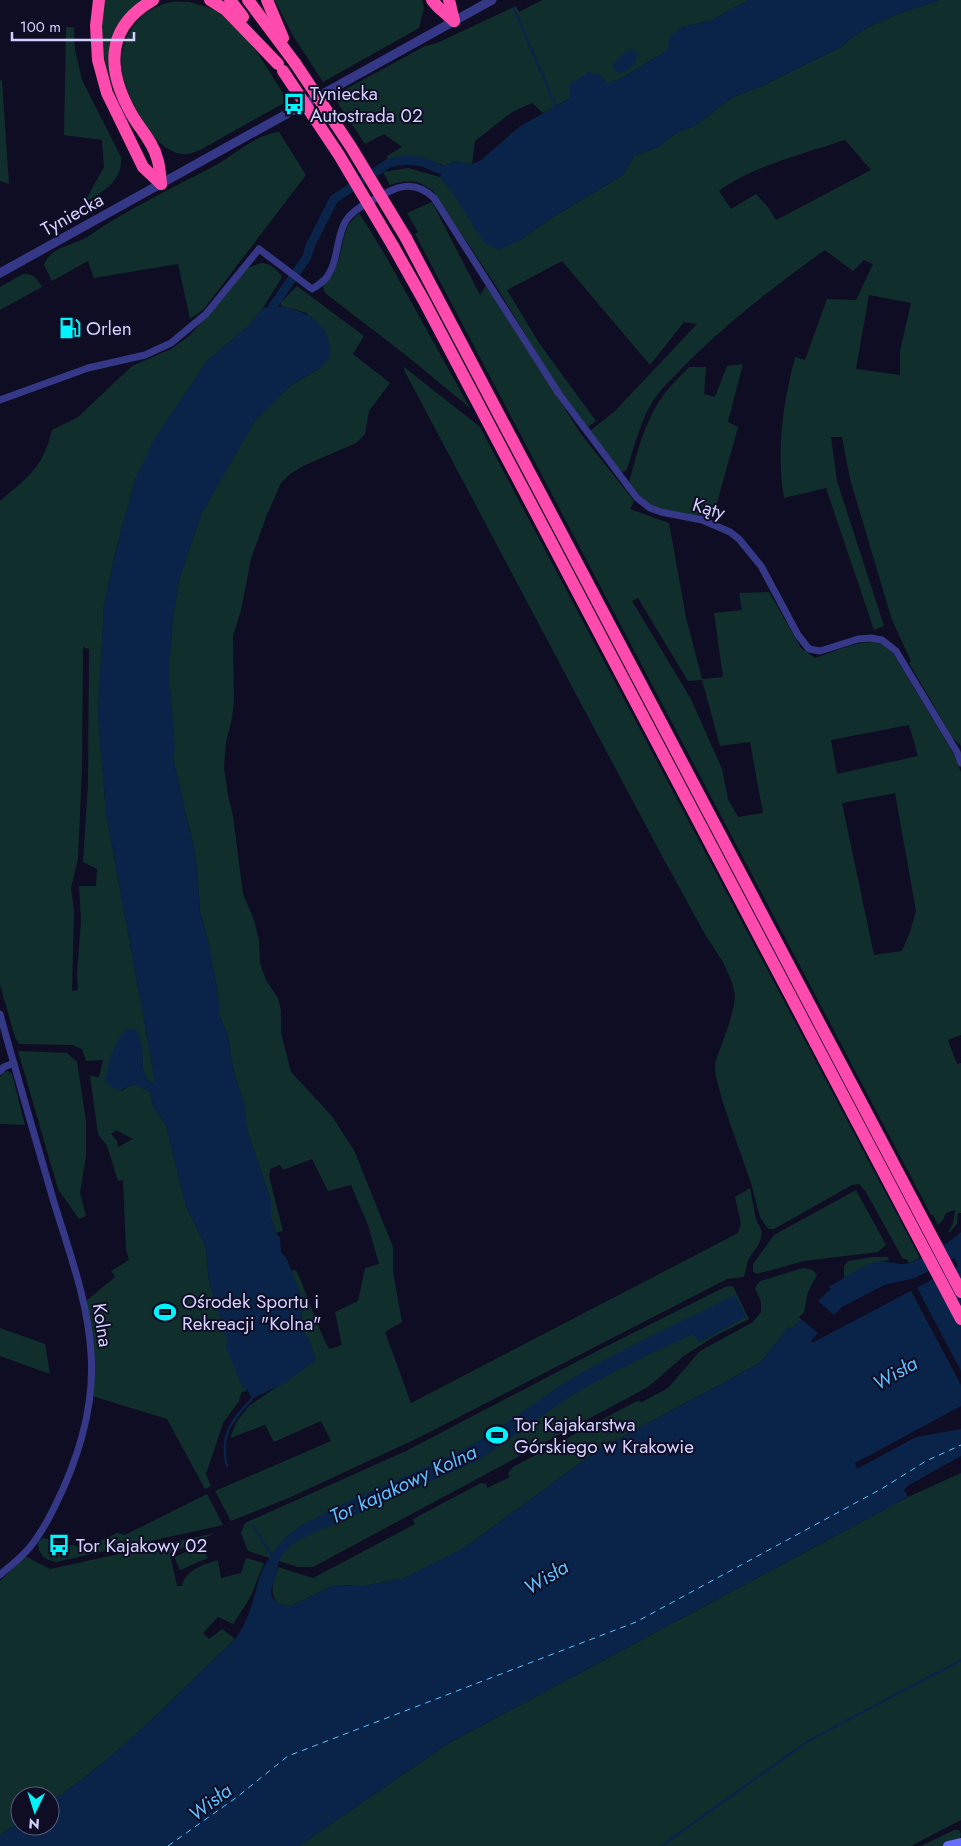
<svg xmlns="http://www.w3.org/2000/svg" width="961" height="1846" font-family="Jost,sans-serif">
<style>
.green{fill:#102f2c;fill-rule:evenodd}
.water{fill:#092448}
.pier{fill:#0f0d24}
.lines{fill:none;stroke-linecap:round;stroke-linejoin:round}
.stream{stroke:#092448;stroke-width:2.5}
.canal{stroke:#092448;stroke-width:9}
.ferry{stroke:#5ebfff;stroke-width:1;stroke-dasharray:6 5;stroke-linecap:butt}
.minor{stroke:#353886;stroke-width:7}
.tertiary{stroke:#353886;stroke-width:9}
.secondary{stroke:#676dff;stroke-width:10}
.motorway{stroke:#ff4bad;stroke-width:12}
.motorway-bridge{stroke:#ff4bad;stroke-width:12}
.labels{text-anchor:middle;stroke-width:4;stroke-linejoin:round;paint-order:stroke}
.poi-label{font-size:19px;fill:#d3d0ff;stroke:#0f0d24;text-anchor:start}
.street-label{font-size:19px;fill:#d3d0ff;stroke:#0f0d24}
.water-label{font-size:20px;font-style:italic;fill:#5ebfff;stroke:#0f0d24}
</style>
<rect width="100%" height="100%" fill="#0f0d24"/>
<g class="green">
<path d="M104 0H145L111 45 134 130C109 83 96 55 104 0Z"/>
<path d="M275 0H422L424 8 419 28 323 82 292 34Z"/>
<path d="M542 0H749L710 21 682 27 668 50 618 80 607 83 599 74 570 98 543 113 532 103 512 112 475 141 472 164 454 161 445 166C421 156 413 155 388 160L387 156 402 147 384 134 365 144 333 96 425 46 437 43 516 6 519 12Z"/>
<path d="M939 0H961V746L952 737 909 663 911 661 892 620 850 479 842 437H831L837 481 884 626 874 630 826 488 784 498C776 452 783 402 795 357L805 360 827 299 856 300 873 264 864 260 853 271 825 250C776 285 729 321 686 364 676 375 664 385 655 398 641 418 635 445 627 469L624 472 619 471 590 431 615 411 697 324 684 322 650 365 562 261 507 290 539 343 596 421 588 427 557 386 496 286 433 191C417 180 410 179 390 185L383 172 408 168 440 177 452 192 517 242 550 219 623 175 634 156 658 147 676 133 695 126 733 97 764 85 841 47C866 22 906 12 939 0ZM845 140 871 170 776 220 768 207 756 194 731 209 719 191C752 166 806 153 845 140ZM869 295 911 303 900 351V375L856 369Z"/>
<path d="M189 2C199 5 210 7 219 12 248 32 269 72 288 101 264 114 241 127 218 140 209 145 197 153 187 154 155 157 126 96 122 70 118 40 138 11 167 3 174 1 182 2 189 2Z"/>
<path d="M66 27H74L75 50 82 80 121 157C123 182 102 192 84 203L104 167 102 140 64 135Z"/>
<path d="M2 80 9 184 0 181V81Z"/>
<path d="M279 132 306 175 204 309 190 319 178 264 94 278 88 261 52 281 44 265C51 245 74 246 89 236 129 208 173 188 216 165 236 154 256 134 279 132Z"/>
<path d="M432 202 480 295 486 286 581 434 634 501 630 509 669 523 686 617 702 679 723 677 714 613 742 610 739 593 769 592 801 648 815 658C831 653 866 636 882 644 886 646 891 652 894 655L952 751 961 772V1035L948 1040 957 1064 961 1063V1213H958L957 1224 950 1232H948L953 1224 955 1210 946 1213 943 1220 938 1225 933 1215H931L415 234 418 232 407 213ZM638 598 688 681 702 680 720 746 750 742 763 813 738 817 728 799 722 769 691 699 632 601ZM909 725 918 756 837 774 831 740ZM895 793 916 911 910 932 902 951 874 955 842 803Z"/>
<path d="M359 213 384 253 470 408 407 356 325 293 323 286 333 274 339 259 344 237 348 225Z"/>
<path d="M261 263C271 264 276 268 282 277L263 308 248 326 207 361 155 439 135 480 116 550 104 605 98 716 106 812 155 1080 153 1083 148 1080 143 1069 142 1043 121 1091 133 1084 150 1091 153 1106 166 1125 186 1206 206 1247 209 1282 243 1388 246 1386 247 1390 241 1393 239 1401 223 1423 206 1474 211 1486 205 1489 167 1419 92 1396 86 1301 115 1277 111 1271 129 1260 126 1249 123 1180 118 1181 107 1146 98 1134 90 1076 99 1077 103 1060 86 1061 82 1049 72 1045 19 1044 15 1037 0 985V501C28 477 43 468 52 430L78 417 132 366 171 349 189 336 208 315 247 268ZM83 647 89 649 88 784 83 862 97 869 96 886H79L81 920 77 974 78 990 72 991 74 911 71 888 78 858 82 768ZM116 1130 133 1139 118 1147 117 1141 111 1134Z"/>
<path d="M23 274C34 273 37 279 42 287L0 310V287Z"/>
<path d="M297 286 364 336 353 354 390 383 369 411 365 434 356 443 303 466 290 474 281 483 266 517 251 559 241 610 233 636 234 703 231 723 226 742 224 768 228 795 233 816 243 894 254 920 259 940 260 963 266 980 278 998 281 1011V1033L291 1072 331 1115 354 1150 393 1247V1272L402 1322 385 1332 411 1403 738 1233 741 1223 735 1197 750 1188 756 1219 762 1232 760 1242 748 1260 744 1277 727 1279 422 1436 291 1497 231 1521 215 1491 331 1441 321 1421 274 1442 265 1425 230 1438 237 1421 249 1406 316 1360 308 1338 302 1330 301 1321 303 1302 291 1271 296 1270C308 1296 316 1324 329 1349L342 1345 335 1312 358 1301 365 1268 379 1264 368 1225 351 1185 328 1191 312 1159 283 1170 280 1165 270 1169 269 1176 283 1231 276 1233 271 1218V1201L247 1130 244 1103 234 1073 227 1033 219 1015V1001L208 940 200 911 196 858 173 758 175 748 170 689V658L173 616 180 576 202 512 256 419 290 386 320 368 307 313 281 306V302Z"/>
<path d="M743 364 728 422 738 427 714 514 709 519 654 507 641 497 629 482C638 451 645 419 665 393 672 384 681 376 689 367H706L704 394 715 397 727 366Z"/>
<path d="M404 367 480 427 920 1258 909 1263 907 1259H903L866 1192 859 1184 852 1185 774 1229H768L760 1217 751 1183 724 1106 716 1077 715 1063 730 1021 734 1005 735 995 732 982 723 962 706 936 662 856 404 370Z"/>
<path d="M18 1051 67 1053 77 1062 86 1121V1156L80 1193 86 1216 79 1219 58 1189Z"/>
<path d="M8 1071 12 1074 25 1125 0 1124V1077L4 1072Z"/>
<path d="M856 1190 886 1245 878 1252 804 1261 757 1274 753 1272V1264L774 1235Z"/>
<path d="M873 1257H887L890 1260 873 1263 844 1278V1266L848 1261Z"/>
<path d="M803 1268 813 1270 817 1275 808 1292 804 1312 799 1317 801 1319 792 1329 789 1327 760 1363 598 1450 464 1548 402 1579 363 1586 334 1585 291 1606 278 1604C268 1591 274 1582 278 1567L313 1578 415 1524 413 1519 481 1483 486 1484 487 1488 510 1477 508 1473 513 1467 637 1401 642 1402 668 1388 700 1351 753 1322 761 1312V1302L755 1288 760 1281Z"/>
<path d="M733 1286 749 1319 715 1336 684 1356 648 1387 313 1567H298L248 1551 241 1533 245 1523 406 1451 601 1349 725 1287Z"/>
<path d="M0 1328 45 1344 50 1374 0 1356Z"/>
<path d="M961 1473V1820L911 1846H299L449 1743 908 1497Z"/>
<path d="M207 1494 223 1525 56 1562C44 1560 38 1554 38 1542L43 1538 84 1548 117 1533 125 1535Z"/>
<path d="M215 1533 170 1554 177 1586H182C186 1569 203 1565 218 1560L221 1578 241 1573 246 1558 264 1563 250 1598 233 1624 218 1617 203 1633 209 1639 222 1629 235 1639C176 1695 119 1757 50 1802V1796H20V1822L0 1835V1581L25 1556 50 1569Z"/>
<path d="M202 1545 208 1558 180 1570 174 1557Z"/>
<path d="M954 1830H959L961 1834 960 1839 942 1846H921Z"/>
</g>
<g class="water">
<path d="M749 0H939C906 12 866 22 841 47L764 85 733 97 695 126 676 133 658 147 634 156 623 175 550 219 517 242 499 250 484 243 452 192 440 177 444 171 445 166 454 161 472 164 480 161 519 127 570 98V84L589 72 599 74 607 83 618 80 668 50 670 36 682 27 710 21Z"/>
<path d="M631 49 637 53C638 63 628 73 618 73L614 70 613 64 625 52Z"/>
<path d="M273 306C295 307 324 317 329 342 331 346 330 353 330 358L320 368 290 386 256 419 202 513 180 576 173 616 170 658V689L175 748 173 758 196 858 200 911 208 940 219 1001V1015L227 1033 234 1073 244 1103 247 1130 271 1201V1218L276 1233 280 1238 281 1252 287 1259 303 1302 301 1321 302 1330 308 1338 316 1360 287 1382 252 1399 246 1387 243 1388 225 1346 228 1343 209 1282 206 1247 186 1206 166 1125 153 1106 150 1091 133 1084C118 1092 118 1092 105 1082 108 1063 113 1043 126 1029H137L142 1043 143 1069 148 1080 153 1083 155 1080 106 812 98 716 104 605 116 550 135 480 154 439 207 361 248 326 263 308Z"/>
<path d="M961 1232V1406L855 1463 857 1469 916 1437 961 1429V1456L909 1485 904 1490 908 1497 449 1743 299 1846H0V1835L20 1822V1826H50V1802C119 1757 176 1695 235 1639 250 1619 253 1599 260 1576 266 1561 276 1547 287 1536 301 1523 320 1516 336 1507 380 1486 426 1469 469 1446 502 1428 530 1405 561 1385 616 1351 677 1324 735 1295L746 1317 699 1342 693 1334C650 1354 607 1374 567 1399 535 1419 507 1443 475 1462L300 1539 289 1547 280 1558 271 1591 272 1597 278 1604 291 1606 334 1585 363 1586 402 1579 464 1548 598 1450 760 1363 789 1327 792 1329 801 1319 818 1333 811 1341 812 1343 958 1266 954 1258 915 1278 884 1285 842 1307 834 1315 818 1301 831 1289 828 1287C842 1280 859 1267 873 1263 884 1259 893 1264 904 1264 916 1264 952 1241 961 1232Z"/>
</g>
<path class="pier" d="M916 1286 961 1371V1385L910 1289Z"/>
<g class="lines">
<g class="stream">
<path d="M514 9 556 106"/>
<path d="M227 1466C219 1436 232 1419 252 1399"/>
<path d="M254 1527 272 1556"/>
<path d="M661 1846 808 1741 961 1660"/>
</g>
<path class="canal" d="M273 306 307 257 310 246 334 199 389 163 406 160 423 162 444 171"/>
<path class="ferry" d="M168 1846 237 1797 288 1756 636 1622 883 1488 926 1461 961 1445"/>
<g class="minor">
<path d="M0 400 88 368 145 355 171 343 206 314 259 249 312 289C317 286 323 282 327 277 338 262 336 239 345 222 351 212 361 206 371 201 394 188 412 177 434 198L559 394 637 498 650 508 661 512 702 520 730 532 739 539 761 566 798 635 809 649 820 651 858 639 871 638 882 640 896 651 957 752 961 763"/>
<path d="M0 1014C17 1076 35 1137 53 1199 68 1249 88 1300 91 1353 95 1407 78 1460 54 1508 47 1522 40 1535 30 1547 22 1557 10 1566 0 1575"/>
<path d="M0 1071 4 1067 14 1063"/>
</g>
<path class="tertiary" d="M0 273 492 0"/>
<path class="secondary" d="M948 1846 961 1843"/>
<g class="motorway">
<path d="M99 0 96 26 98 60 107 93 143 167 161 184"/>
<path d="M153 0C104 28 107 71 132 115 140 129 153 142 157 158 160 166 160 176 161 184"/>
<path d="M210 0 226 10 278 64"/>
<path d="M230 0 243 17"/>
<path d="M248 0 295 63"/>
<path d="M267 0 283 38"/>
<path d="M432 0 438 7 454 21"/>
<path d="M449 0 454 21"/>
<path d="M406 238 961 1292"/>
<path d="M393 246 424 301 961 1319"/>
</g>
<g class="motorway-bridge">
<path d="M295 63 351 147 406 238"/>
<path d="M283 71 339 155 393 246"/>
</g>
</g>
<defs>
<g id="bus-bare" transform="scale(1.725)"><path d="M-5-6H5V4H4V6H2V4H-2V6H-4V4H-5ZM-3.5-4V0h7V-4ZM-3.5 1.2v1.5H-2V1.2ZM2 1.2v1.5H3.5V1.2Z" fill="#00f3fb" stroke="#0f0d24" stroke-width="2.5" paint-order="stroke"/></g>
<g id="fuel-bare" transform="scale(1.725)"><path d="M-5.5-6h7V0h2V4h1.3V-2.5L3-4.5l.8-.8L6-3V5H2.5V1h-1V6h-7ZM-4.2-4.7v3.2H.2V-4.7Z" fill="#00f3fb" stroke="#0f0d24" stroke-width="2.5" paint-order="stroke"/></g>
<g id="stadium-bare" transform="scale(1.725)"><path d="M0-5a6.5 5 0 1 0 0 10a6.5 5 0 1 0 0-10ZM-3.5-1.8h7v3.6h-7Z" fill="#00f3fb" stroke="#0f0d24" stroke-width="2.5" paint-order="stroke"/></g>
</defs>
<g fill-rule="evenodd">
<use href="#bus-bare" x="294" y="104"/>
<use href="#fuel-bare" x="70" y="328"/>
<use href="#stadium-bare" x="165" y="1312"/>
<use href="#stadium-bare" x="497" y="1435"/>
<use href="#bus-bare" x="59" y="1545"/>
</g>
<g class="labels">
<g class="poi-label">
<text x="310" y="100">Tyniecka<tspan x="310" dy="22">Autostrada 02</tspan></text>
<text x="86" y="335">Orlen</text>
<text x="182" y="1308">Ośrodek Sportu i<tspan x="182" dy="22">Rekreacji "Kolna"</tspan></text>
<text x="514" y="1431">Tor Kajakarstwa<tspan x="514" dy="22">Górskiego w Krakowie</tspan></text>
<text x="76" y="1552">Tor Kajakowy 02</text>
</g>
<g class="street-label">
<text transform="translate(72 214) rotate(-29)" y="7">Tyniecka</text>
<text transform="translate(709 508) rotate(17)" y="7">Kąty</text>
<text transform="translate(103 1325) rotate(81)" y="7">Kolna</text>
</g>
<g class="water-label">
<text transform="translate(895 1373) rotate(-30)" y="7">Wisła</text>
<text transform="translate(403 1484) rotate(-25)" y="7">Tor kajakowy Kolna</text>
<text transform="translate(546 1577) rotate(-31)" y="7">Wisła</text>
<text transform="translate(210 1802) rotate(-37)" y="7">Wisła</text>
</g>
</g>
<g transform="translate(35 1811) rotate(184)"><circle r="24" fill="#0f0d24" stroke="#5d5b7c"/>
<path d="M0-4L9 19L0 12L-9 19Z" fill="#00f3fb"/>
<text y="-8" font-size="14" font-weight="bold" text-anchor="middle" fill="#d3d0ff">N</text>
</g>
<path d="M12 32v8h122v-8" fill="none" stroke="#d3d0ff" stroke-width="2.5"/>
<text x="20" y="32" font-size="15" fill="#d3d0ff" stroke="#0f0d24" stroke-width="4" paint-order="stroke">100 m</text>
</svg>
